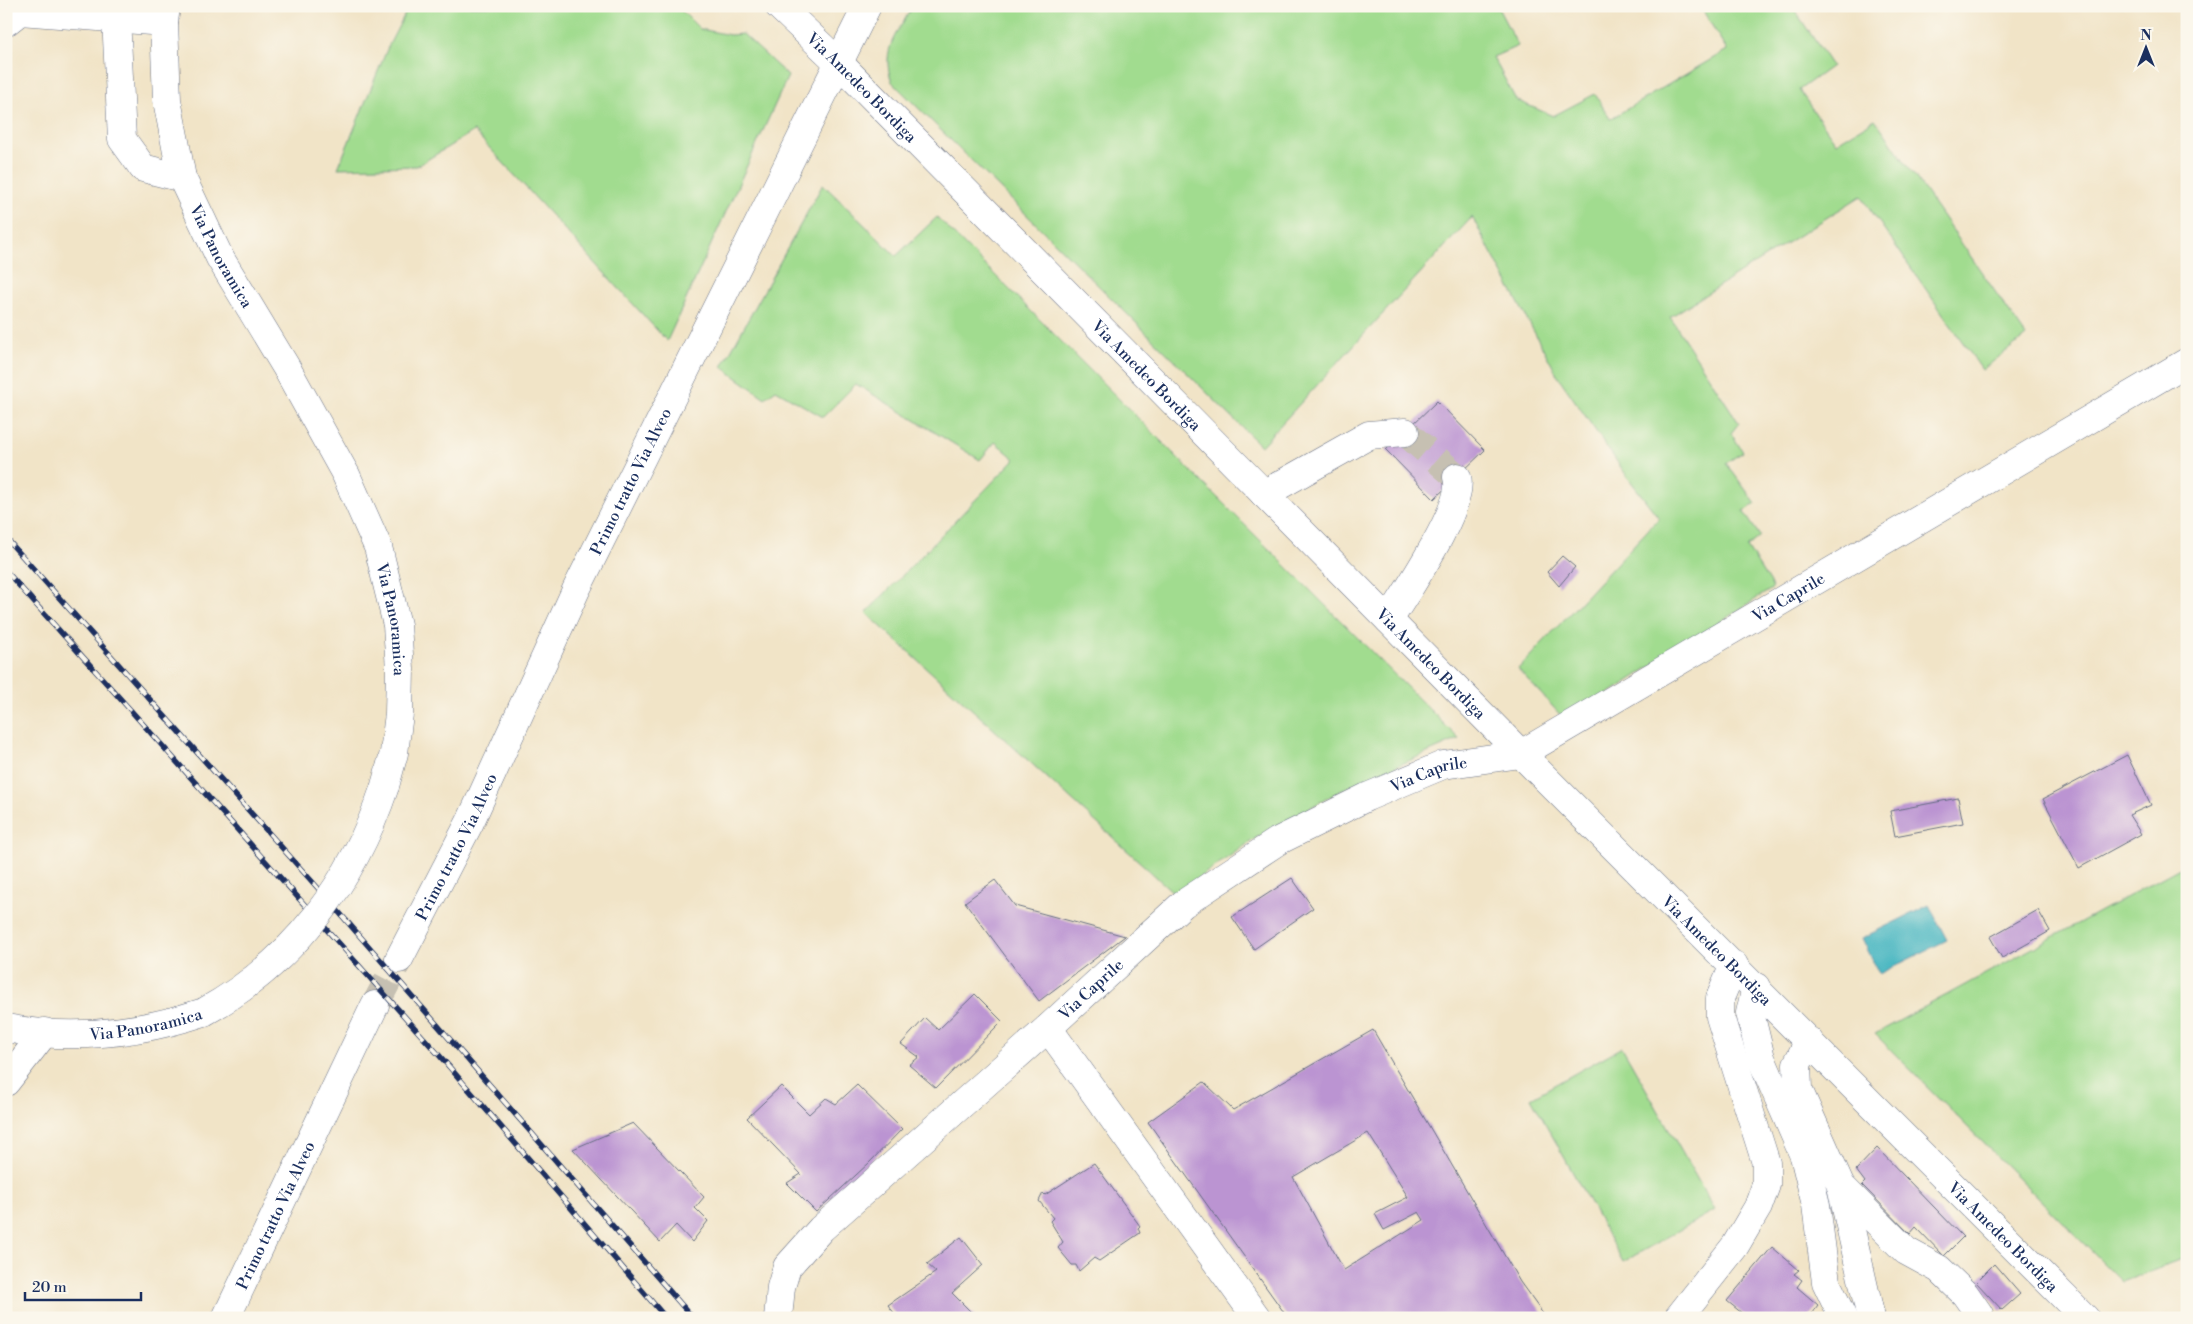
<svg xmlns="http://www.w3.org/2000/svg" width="2193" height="1324" font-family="'Libre Bodoni',serif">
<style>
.green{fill:#a1dc8f;stroke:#5e8676}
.water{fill:#47b6c1;stroke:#317290}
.building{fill:#bb94d2;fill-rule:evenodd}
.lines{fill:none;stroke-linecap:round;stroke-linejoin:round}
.minor-tunnel{stroke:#c6c0b2;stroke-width:28;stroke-dasharray:28 14;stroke-linecap:butt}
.minor-casing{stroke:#666e83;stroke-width:29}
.minor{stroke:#fff;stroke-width:28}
.rail-casing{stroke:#1b2f5e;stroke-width:5.5}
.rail{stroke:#fbf7ec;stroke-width:4;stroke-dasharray:11;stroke-linecap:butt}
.minor-bridge-casing{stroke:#666e83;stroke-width:29;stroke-linecap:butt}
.minor-bridge{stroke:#fff;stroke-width:28}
.labels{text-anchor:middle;stroke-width:4;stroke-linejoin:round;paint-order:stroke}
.street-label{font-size:16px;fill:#1b2f5e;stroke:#fbf7ec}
</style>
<rect width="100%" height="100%" fill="#fbf7ec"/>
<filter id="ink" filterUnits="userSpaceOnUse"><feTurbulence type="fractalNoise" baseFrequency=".02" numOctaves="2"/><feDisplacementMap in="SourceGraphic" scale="10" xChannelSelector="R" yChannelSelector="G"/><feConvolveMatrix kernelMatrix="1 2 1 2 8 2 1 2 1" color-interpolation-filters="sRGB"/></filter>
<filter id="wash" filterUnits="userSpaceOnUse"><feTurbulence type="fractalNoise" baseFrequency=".0096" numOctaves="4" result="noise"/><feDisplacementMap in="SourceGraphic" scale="20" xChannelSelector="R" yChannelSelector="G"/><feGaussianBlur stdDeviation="1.12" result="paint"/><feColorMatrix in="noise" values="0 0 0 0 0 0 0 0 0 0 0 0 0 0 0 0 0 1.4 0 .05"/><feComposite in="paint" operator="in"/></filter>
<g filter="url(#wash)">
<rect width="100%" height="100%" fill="#f1e4c7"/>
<g class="green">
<path d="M409 6H677L700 29 730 35 743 34 788 76 667 341 474 131 417 166 338 168 388 47Z"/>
<path d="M913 6H1497L1518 46 1493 57 1516 100 1553 116 1595 94 1610 119 1727 50 1700 6H1792L1832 66 1799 90 1836 143 1875 119 2026 336 1982 370 1861 196 1670 317 1739 423 1731 433 1743 452 1726 463 1756 504 1743 511 1760 536 1747 547 1773 588 1566 721 1518 669 1659 518 1629 479 1559 378 1472 217 1261 446 892 82C880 50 897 33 913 6Z"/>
<path d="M823 184 896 256 937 217 1459 739 1342 790 1256 838 1175 894 866 613 1015 459 995 442 980 460 856 384 823 417 776 390 765 398 722 367Z"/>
<path d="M2187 864V1258L2122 1282 1875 1034Z"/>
<path d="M1622 1047 1715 1210 1623 1262 1531 1098Z"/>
</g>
<path class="water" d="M1929 905 1947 940 1879 974 1862 938Z"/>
<g id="blocks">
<g class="building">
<path d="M1437 401 1485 450 1434 499 1386 450Z"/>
<path d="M1562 556 1575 567 1559 586 1547 572Z"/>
<path d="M2127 755 2151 805 2129 815 2141 834 2079 868 2043 799Z"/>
<path d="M1958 798 1963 823 1895 836 1890 811Z"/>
<path d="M1292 878 1313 908 1254 949 1232 917Z"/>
<path d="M995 880 1015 906 1125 936 1039 1001 965 902Z"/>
<path d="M2038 910 2050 931 2002 958 1990 937Z"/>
<path d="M975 994 1002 1021 936 1088 909 1065 919 1057 901 1044 925 1018 938 1030Z"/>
<path d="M1373 1030 1520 1282 1546 1318H1288L1148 1122 1204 1082 1233 1110ZM1368 1133 1408 1197 1375 1214 1384 1230 1419 1212 1424 1220 1344 1270 1293 1177Z"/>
<path d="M857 1085 902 1129 869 1163 816 1212 787 1183 801 1174 747 1118 781 1086 809 1114 826 1098 836 1104Z"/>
<path d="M633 1123 704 1197 695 1208 708 1221 692 1242 676 1225 660 1242 573 1149Z"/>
<path d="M1877 1148 1963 1237 1944 1256 1916 1227 1910 1234 1862 1185 1865 1182 1856 1170Z"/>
<path d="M1094 1163 1140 1226 1138 1228 1140 1233 1099 1261 1094 1258 1079 1271 1076 1265H1072L1058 1248 1063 1242 1050 1221 1053 1218 1039 1201 1043 1193 1045 1195Z"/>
<path d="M961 1237 983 1265 952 1293 976 1317 898 1318 888 1305 936 1272 927 1264Z"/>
<path d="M1772 1247 1799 1270 1794 1274 1802 1280 1797 1287 1818 1305 1808 1318H1748L1727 1301Z"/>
<path d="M1994 1264 2020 1294 2002 1310 1976 1282Z"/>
</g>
</g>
</g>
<g filter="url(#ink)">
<use href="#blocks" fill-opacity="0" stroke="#666e83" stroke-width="1"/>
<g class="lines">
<g class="minor-tunnel">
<path d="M1405 432 1457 477"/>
<path d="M375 1005 399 959"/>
</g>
<g class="minor-casing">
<g id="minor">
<path id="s1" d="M166 6 164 22 167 100 182 178 220 258 286 367 346 475 378 547 397 625 400 669 399 714 394 753 385 786"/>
<path id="s2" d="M779 6 838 62 1521 754 2085 1318"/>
<path d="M116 17 122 139 143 168 182 178"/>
<path d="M6 22 20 11 164 22"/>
<path d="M1264 494 1369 435 1405 432"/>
<path d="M1389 620C1406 592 1466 506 1457 477"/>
<path id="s3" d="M399 959 470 822 576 590 867 6"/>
<path d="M1756 987 1750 1013 1761 1058 1804 1156 1816 1205 1826 1282 1843 1318"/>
<path id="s4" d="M6 1028C73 1041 140 1033 204 1012"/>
<path d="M1048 1028 1257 1318"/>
<path d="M1809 1041 1797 1064 1798 1089 1841 1186 1871 1318"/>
<path d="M6 1082 45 1032"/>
<path d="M1841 1186 1906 1251 1939 1269 1965 1294 1979 1314 1977 1318"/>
<path id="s5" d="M226 1318 375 1005"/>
<path id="s6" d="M778 1318 781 1287 787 1267 821 1229 1048 1028 1183 904 1278 841 1367 797 1443 765 1521 754 2187 362"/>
<path d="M1678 1318 1735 1246 1758 1207 1766 1185V1163L1720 1017V998L1734 965"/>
</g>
</g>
<use href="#minor" class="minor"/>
<g class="rail-casing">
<g id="rail">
<path d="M6 538 317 887 693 1318"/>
<path d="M6 571 439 1055 666 1318"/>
</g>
</g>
<use href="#rail" class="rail"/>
<g class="minor-bridge-casing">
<path id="minor-bridge" d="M204 1012C293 963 353 882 385 786"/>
</g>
<use href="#minor-bridge" class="minor-bridge"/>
</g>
</g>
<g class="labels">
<g class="street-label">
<text dy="6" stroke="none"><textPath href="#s2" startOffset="116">Via Amedeo Bordiga</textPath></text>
<text dy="6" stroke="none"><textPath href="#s1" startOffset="261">Via Panoramica</textPath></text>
<text dy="6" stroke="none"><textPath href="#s2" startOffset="521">Via Amedeo Bordiga</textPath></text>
<text dy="6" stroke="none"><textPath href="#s3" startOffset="531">Primo tratto Via Alveo</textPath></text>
<text dy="6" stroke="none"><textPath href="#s6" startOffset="1274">Via Caprile</textPath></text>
<text dy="6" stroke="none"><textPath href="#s1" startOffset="666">Via Panoramica</textPath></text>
<text dy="6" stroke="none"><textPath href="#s2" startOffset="926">Via Amedeo Bordiga</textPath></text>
<text dy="6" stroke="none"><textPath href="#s6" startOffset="869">Via Caprile</textPath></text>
<text dy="6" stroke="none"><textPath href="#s3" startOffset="126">Primo tratto Via Alveo</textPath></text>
<text dy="6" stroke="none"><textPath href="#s2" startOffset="1331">Via Amedeo Bordiga</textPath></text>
<text dy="6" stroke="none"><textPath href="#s6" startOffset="464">Via Caprile</textPath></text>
<text dy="6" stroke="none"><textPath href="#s4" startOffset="141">Via Panoramica</textPath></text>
<text dy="6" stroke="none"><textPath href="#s5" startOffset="114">Primo tratto Via Alveo</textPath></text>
<text dy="6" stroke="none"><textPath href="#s2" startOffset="1736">Via Amedeo Bordiga</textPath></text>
</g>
</g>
<rect width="2193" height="1324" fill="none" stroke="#fbf7ec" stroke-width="25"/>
<g transform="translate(2146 48)" stroke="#fbf7ec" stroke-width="4" paint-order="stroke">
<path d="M0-4L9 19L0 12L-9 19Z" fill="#1b2f5e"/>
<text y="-8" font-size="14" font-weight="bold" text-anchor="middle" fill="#1b2f5e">N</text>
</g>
<path d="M25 1292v8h116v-8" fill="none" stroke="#1b2f5e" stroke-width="2.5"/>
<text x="32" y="1292" font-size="15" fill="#1b2f5e" stroke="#fbf7ec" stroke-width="4" paint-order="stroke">20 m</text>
</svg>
